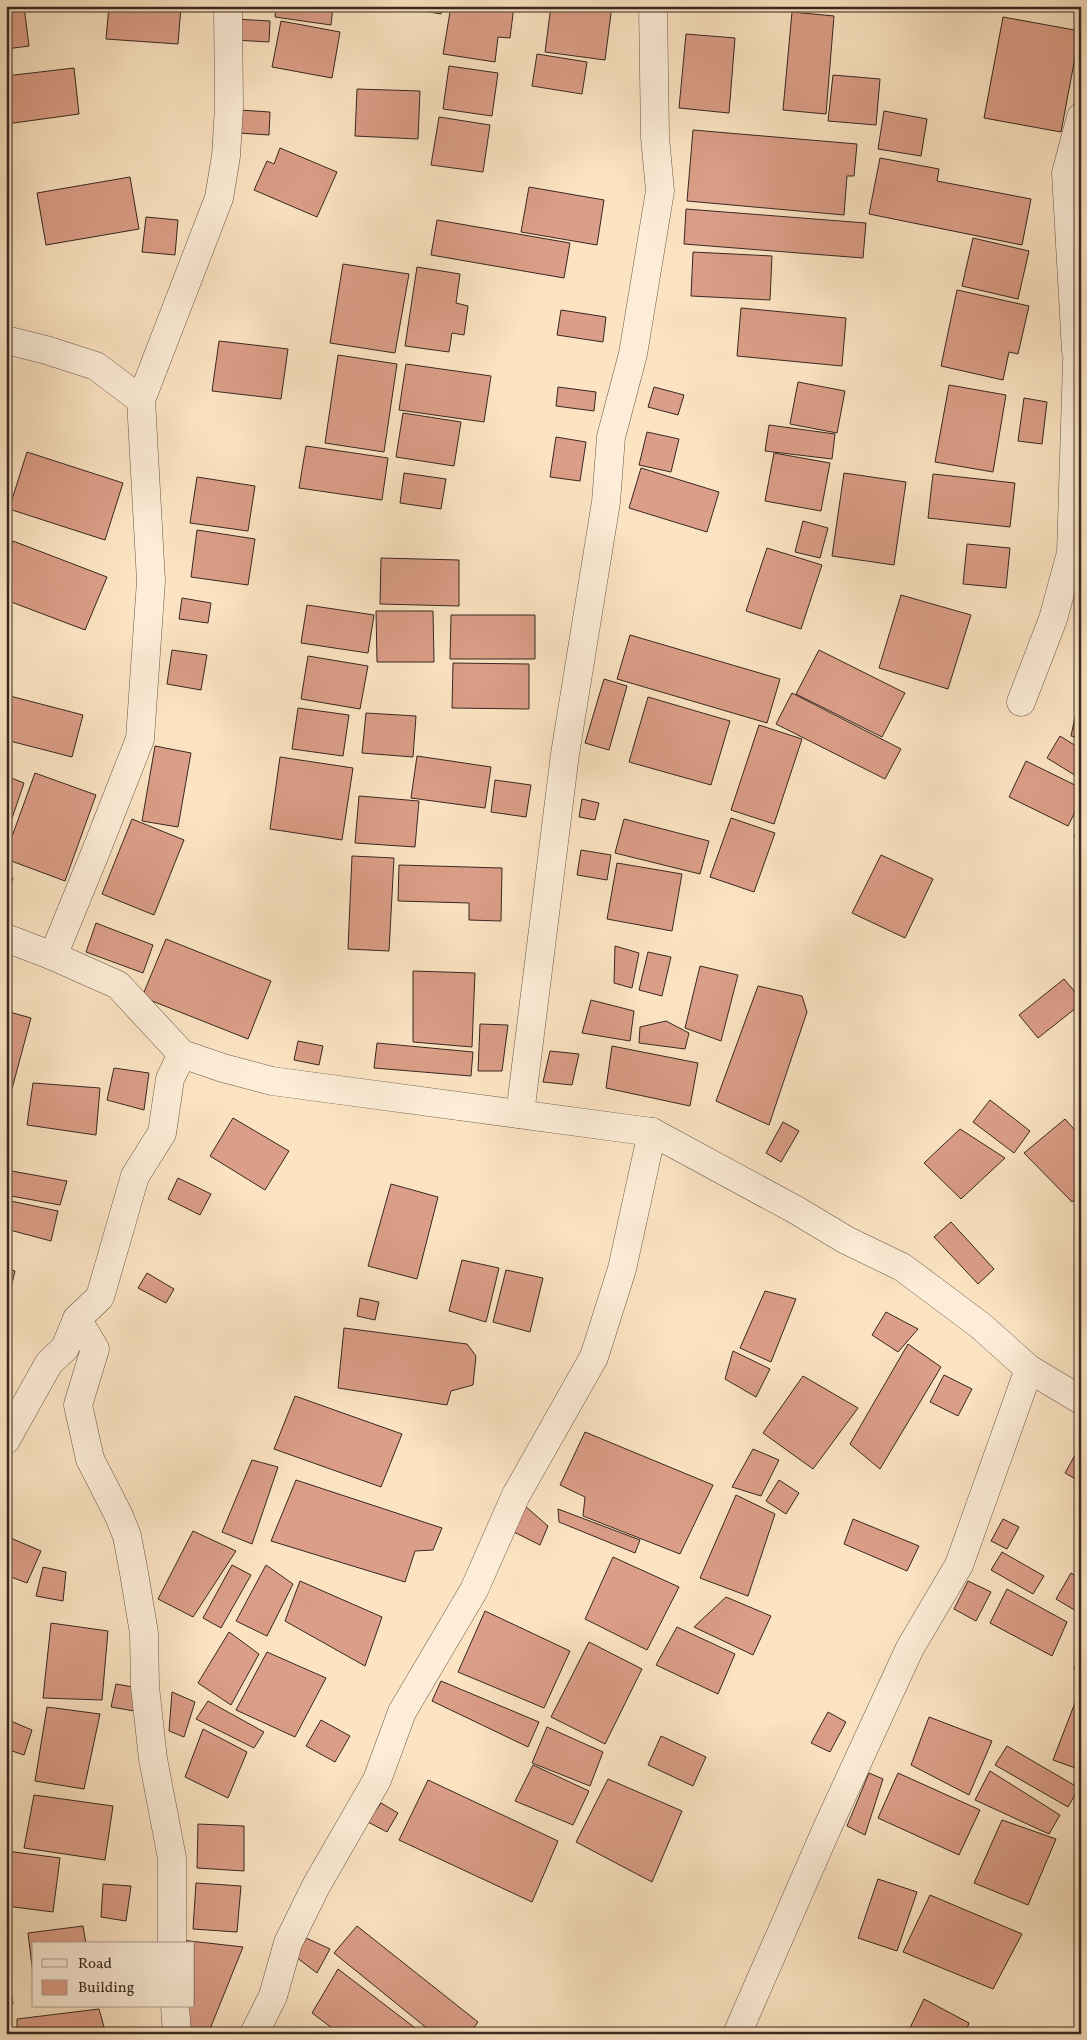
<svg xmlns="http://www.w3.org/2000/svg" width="1087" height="2040" font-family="Vollkorn,serif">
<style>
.building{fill:#db9e88;stroke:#372820}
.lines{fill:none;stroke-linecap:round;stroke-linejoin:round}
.minor-casing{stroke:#685749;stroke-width:29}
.minor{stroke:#fdedd8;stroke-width:28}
</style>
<rect width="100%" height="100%" fill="#fce4c3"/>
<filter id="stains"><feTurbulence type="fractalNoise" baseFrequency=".004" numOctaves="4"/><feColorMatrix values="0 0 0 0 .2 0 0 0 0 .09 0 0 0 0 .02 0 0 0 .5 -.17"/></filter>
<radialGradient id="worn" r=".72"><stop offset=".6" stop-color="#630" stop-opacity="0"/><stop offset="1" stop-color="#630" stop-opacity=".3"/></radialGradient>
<g class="building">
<path d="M6 6H24L29 46 6 49Z"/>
<path d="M109 6H181L178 44 106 39Z"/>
<path d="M276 6H333L331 25 275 17Z"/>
<path d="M394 6H442L441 14Z"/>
<path d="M451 6H514L510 38 498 37 495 62 443 54Z"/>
<path d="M551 6H612L605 60 545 52Z"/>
<path d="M792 12 834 16 826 114 783 110Z"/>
<path d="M1003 17 1080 31 1061 132 984 118Z"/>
<path d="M235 19 270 21 269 42 234 40Z"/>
<path d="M281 21 340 32 332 78 272 67Z"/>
<path d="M686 34 735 38 729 113 679 108Z"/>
<path d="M537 54 587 62 582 94 532 86Z"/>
<path d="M449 66 498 73 492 116 443 109Z"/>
<path d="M74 68 79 114 6 124V76Z"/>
<path d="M833 75 880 79 876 125 828 121Z"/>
<path d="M357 89 420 91 418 139 355 136Z"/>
<path d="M239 110 270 112 269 135 238 133Z"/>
<path d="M884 111 927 119 921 156 878 149Z"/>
<path d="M439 117 490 125 483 172 431 165Z"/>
<path d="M693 130 857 144 854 176H847L844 215 687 201Z"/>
<path d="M280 148 337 172 317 217 254 190 267 161 274 164Z"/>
<path d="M880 158 939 169 937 181 1031 199 1022 245 869 214Z"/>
<path d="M130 177 139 229 46 245 37 193Z"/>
<path d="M529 187 604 200 597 245 521 232Z"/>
<path d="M686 209 866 223 863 258 684 244Z"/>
<path d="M146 217 178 220 175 255 142 252Z"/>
<path d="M437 220 570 243 564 278 431 255Z"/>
<path d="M973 238 1029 251 1018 299 962 286Z"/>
<path d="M693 252 772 256 770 300 691 296Z"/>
<path d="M343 264 409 274 395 353 330 343Z"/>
<path d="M417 267 460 274 456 303 468 306 464 335 452 333 449 352 405 346Z"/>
<path d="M957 290 1029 306 1018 354 1009 352 1003 380 941 366Z"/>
<path d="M741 308 846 318 842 366 737 356Z"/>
<path d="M561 310 606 317 603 342 557 335Z"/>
<path d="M219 341 288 349 281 399 212 391Z"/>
<path d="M338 355 397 364 384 452 325 443Z"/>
<path d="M406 364 491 376 484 422 399 410Z"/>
<path d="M798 382 845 391 837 433 790 424Z"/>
<path d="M949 385 1006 395 993 472 935 462Z"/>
<path d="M558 387 596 392 594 411 556 406Z"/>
<path d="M654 387 684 395 678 415 648 407Z"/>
<path d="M1024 398 1047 402 1042 444 1018 441Z"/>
<path d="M403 413 461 422 454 466 396 457Z"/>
<path d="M769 425 835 434 832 459 765 451Z"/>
<path d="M647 432 679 439 671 472 639 465Z"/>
<path d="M556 437 586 442 580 481 550 477Z"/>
<path d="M306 446 388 458 382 500 299 488Z"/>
<path d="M27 452 123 483 105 540 9 509Z"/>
<path d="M774 453 830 463 821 511 765 501Z"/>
<path d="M641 468 719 492 707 532 629 508Z"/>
<path d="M404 473 446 479 441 509 400 503Z"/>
<path d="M844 473 906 482 894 565 832 556Z"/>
<path d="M933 474 1015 483 1010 527 928 518Z"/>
<path d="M197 477 255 486 248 531 190 523Z"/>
<path d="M6 518 12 520 6 536Z"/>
<path d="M803 521 828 528 820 558 795 552Z"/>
<path d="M197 530 255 539 248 585 191 577Z"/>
<path d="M13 541 107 577 85 630 6 600V559Z"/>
<path d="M967 544 1010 548 1006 588 963 584Z"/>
<path d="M767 548 822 565 801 629 746 611Z"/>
<path d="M381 558 459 560V606L380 604Z"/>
<path d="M901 595 971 615 948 689 879 668Z"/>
<path d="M182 598 211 603 208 623 179 619Z"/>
<path d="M307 605 374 615 368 653 301 643Z"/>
<path d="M376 611H433L434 662H377Z"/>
<path d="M451 615H535V659H450Z"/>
<path d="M630 635 780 679 767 723 617 679Z"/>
<path d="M172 650 207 655 201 690 167 684Z"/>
<path d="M819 650 905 693 882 737 796 694Z"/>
<path d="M308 656 368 666 360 709 301 699Z"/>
<path d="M453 663 529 664V709L452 708Z"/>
<path d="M604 679 627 686 609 750 585 743Z"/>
<path d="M792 693 901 749 885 779 776 724Z"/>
<path d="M6 695 83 715 72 757 6 740Z"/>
<path d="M648 697 730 721 711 785 629 762Z"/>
<path d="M298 708 349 715 343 756 292 749Z"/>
<path d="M366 713 416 716 413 757 362 753Z"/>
<path d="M1075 717 1081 718V738L1071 736Z"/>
<path d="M759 725 802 739 774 824 731 810Z"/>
<path d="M1060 736 1081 749V779L1047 758Z"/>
<path d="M155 746 191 753 178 827 142 821Z"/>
<path d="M417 756 491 767 485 808 411 798Z"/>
<path d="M280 757 353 768 342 840 270 829Z"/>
<path d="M1026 761 1081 788V800L1068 826 1009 797Z"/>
<path d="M35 773 96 795 65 881 6 859V853Z"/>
<path d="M6 776 24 783 6 836Z"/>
<path d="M495 780 531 785 526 817 491 812Z"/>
<path d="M359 796 419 801 415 847 355 843Z"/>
<path d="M582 799 599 803 595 820 579 817Z"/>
<path d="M731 818 775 833 754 892 710 877Z"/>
<path d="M132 819 184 840 154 915 102 894Z"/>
<path d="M624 819 709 841 700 874 615 853Z"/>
<path d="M1081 824V840L1074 836Z"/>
<path d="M581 850 611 855 607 880 577 875Z"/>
<path d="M881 855 933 879 905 938 852 913Z"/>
<path d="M352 856 394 858 389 951 348 949Z"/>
<path d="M617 863 682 874 672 931 607 919Z"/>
<path d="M399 865 502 868 501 921 469 920V903L398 901Z"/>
<path d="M6 876 13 878 6 902Z"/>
<path d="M96 923 153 945 143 973 86 952Z"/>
<path d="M166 939 271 981 248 1039 142 997Z"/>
<path d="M615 946 639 953 632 988 614 983Z"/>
<path d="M648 952 671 957 662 996 639 990Z"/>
<path d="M700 966 738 975 721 1041 685 1028Z"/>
<path d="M413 971 475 973 472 1047 413 1042Z"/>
<path d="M1064 979 1081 999V1004L1038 1038 1019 1015Z"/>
<path d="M758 986 802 996 807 1012 769 1125 716 1101Z"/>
<path d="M591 1000 634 1011 630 1041 582 1033Z"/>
<path d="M6 1011 31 1018 6 1111Z"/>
<path d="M666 1021 689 1033 685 1049 639 1043 640 1027Z"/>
<path d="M480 1024 508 1025 502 1071H478Z"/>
<path d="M298 1041 323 1046 319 1065 294 1060Z"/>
<path d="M377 1043 473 1052 471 1076 374 1068Z"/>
<path d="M612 1046 698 1063 690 1106 606 1088Z"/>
<path d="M550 1051 579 1054 572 1085 543 1082Z"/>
<path d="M114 1068 149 1073 144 1110 107 1100Z"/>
<path d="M33 1083 100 1088 96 1135 27 1125Z"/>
<path d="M990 1100 1030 1131 1014 1153 973 1122Z"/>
<path d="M233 1118 289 1151 265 1190 210 1156Z"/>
<path d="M1065 1119 1081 1137V1194L1072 1202 1024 1153Z"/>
<path d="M783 1122 799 1131 781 1162 766 1153Z"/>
<path d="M960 1129 1005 1158 961 1199 924 1163Z"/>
<path d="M6 1170 67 1181 60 1205 6 1195Z"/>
<path d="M178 1178 211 1194 200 1215 168 1199Z"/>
<path d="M391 1184 438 1197 417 1279 368 1266Z"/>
<path d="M6 1200 58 1211 51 1241 6 1229Z"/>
<path d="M951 1222 994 1269 978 1284 934 1237Z"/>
<path d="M462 1260 499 1268 486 1322 449 1311Z"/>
<path d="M6 1268 15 1271 6 1308Z"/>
<path d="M506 1270 543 1278 530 1332 493 1322Z"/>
<path d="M147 1273 174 1289 166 1303 138 1288Z"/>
<path d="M765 1291 796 1299 771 1362 740 1348Z"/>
<path d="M360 1298 379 1302 375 1320 357 1316Z"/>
<path d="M886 1312 918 1329 898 1352 872 1335Z"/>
<path d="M344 1328 467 1344 476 1356 473 1385 451 1391 447 1405 338 1388Z"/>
<path d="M908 1344 941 1367 880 1469 850 1444Z"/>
<path d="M733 1351 770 1369 756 1397 725 1379Z"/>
<path d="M944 1375 972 1389 958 1416 930 1402Z"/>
<path d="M803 1376 858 1408 813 1469 763 1433Z"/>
<path d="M295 1396 402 1434 381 1487 274 1449Z"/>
<path d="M585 1432 713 1485 680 1554 583 1516 585 1497 560 1485Z"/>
<path d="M753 1449 779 1460 761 1496 732 1487Z"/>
<path d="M1075 1455 1081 1458V1482L1065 1473Z"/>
<path d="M252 1460 278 1467 252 1544 222 1532Z"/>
<path d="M296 1480 442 1528 433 1550 415 1551 405 1582 271 1541Z"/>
<path d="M779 1480 799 1493 786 1514 766 1501Z"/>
<path d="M736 1495 775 1514 748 1596 700 1578Z"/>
<path d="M524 1505 548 1526 540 1545 512 1531Z"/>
<path d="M558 1509 640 1540 635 1553 559 1522Z"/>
<path d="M853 1519 919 1546 907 1571 844 1544Z"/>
<path d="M1003 1519 1019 1527 1007 1549 991 1541Z"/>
<path d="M193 1531 236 1551 193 1617 158 1599Z"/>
<path d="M6 1536 41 1551 27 1583 6 1575Z"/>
<path d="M1002 1552 1044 1576 1033 1594 991 1570Z"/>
<path d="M613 1557 679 1587 647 1650 585 1619Z"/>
<path d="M232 1565 251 1575 221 1628 203 1618Z"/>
<path d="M266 1565 293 1584 267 1636 236 1621Z"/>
<path d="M43 1567 66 1572 63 1601 36 1596Z"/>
<path d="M1071 1573 1081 1579V1614L1056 1599Z"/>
<path d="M300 1581 382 1617 365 1666 285 1621Z"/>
<path d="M968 1581 991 1592 976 1621 954 1609Z"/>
<path d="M1007 1589 1067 1622 1052 1656 990 1623Z"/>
<path d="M726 1597 771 1616 753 1655 694 1627Z"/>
<path d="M485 1611 570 1651 544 1708 458 1672Z"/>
<path d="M51 1623 108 1631 102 1700 43 1698Z"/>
<path d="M677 1627 735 1654 718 1694 656 1665Z"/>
<path d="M229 1632 259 1654 231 1705 198 1683Z"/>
<path d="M589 1642 642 1669 605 1744 551 1717Z"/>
<path d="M267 1652 326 1678 295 1737 236 1710Z"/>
<path d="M1081 1655V1672L1074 1668Z"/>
<path d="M441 1681 539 1722 528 1747 432 1701Z"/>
<path d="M116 1684 139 1688 134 1711 111 1707Z"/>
<path d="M1081 1687V1770L1053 1760Z"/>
<path d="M172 1692 195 1702 184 1737 169 1731Z"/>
<path d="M208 1701 264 1732 254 1748 196 1719Z"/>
<path d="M47 1707 100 1714 84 1789 35 1781Z"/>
<path d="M828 1712 846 1722 830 1752 811 1743Z"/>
<path d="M929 1717 992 1741 969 1795 911 1765Z"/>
<path d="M6 1719 32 1730 24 1755 6 1749Z"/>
<path d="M321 1720 350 1736 335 1762 306 1746Z"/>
<path d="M547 1727 603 1752 590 1786 532 1763Z"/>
<path d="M203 1729 247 1752 228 1798 185 1777Z"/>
<path d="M661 1736 706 1757 693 1786 648 1765Z"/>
<path d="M1007 1746 1079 1788 1068 1807 995 1765Z"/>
<path d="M533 1765 589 1791 573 1825 515 1801Z"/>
<path d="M990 1771 1060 1815 1049 1834 975 1800Z"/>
<path d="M869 1773 883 1779 865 1835 847 1826Z"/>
<path d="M898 1773 980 1810 959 1855 878 1818Z"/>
<path d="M608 1779 682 1811 652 1882 576 1842Z"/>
<path d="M428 1780 558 1841 532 1902 399 1840Z"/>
<path d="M34 1795 113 1806 105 1860 24 1848Z"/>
<path d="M381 1803 398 1813 387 1832 368 1822Z"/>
<path d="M1002 1820 1056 1839 1028 1905 974 1883Z"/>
<path d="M198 1824 244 1826V1871L197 1868Z"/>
<path d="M6 1851 60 1858 53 1912 6 1906Z"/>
<path d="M878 1879 917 1892 897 1951 858 1938Z"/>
<path d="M196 1883 241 1886 237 1932 193 1929Z"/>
<path d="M103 1884 131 1886 126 1921 101 1917Z"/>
<path d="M930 1895 1022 1934 993 1989 903 1952Z"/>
<path d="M83 1926 86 1944H34V1983L28 1933Z"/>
<path d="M357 1926 478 2022 469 2034H434L334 1953Z"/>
<path d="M306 1938 330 1949 317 1973 296 1957Z"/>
<path d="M181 1940 243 1947 208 2034H182V2006H194V1944H181Z"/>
<path d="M6 1952 13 2004 6 2005Z"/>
<path d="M338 1969 423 2034H340L312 2013Z"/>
<path d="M924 1999 969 2023 965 2034H907Z"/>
<path d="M99 2009 106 2034H17V2019Z"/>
<path d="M10 2019 11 2034H6V2020Z"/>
</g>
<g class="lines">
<g class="minor-casing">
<g id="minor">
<path d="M6 340 46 350 96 366 141 400"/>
<path d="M1076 351 1066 173 1081 117"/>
<path d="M1021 702 1053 619 1071 553 1077 362 1081 331"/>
<path d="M6 938 53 956 118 985 182 1054 223 1068 272 1081 652 1132 796 1210 846 1240 902 1267 981 1326 1029 1369 1081 1400"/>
<path d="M53 956 96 851 140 739 151 581 141 400 219 198 226 156 229 107 228 6"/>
<path d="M520 1114 565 754 606 502 611 437 633 354 660 191 655 137 653 6"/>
<path d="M6 1440 49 1363 65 1348 77 1319"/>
<path d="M172 1944V1858L153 1759 145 1687 144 1633 134 1573 127 1536 119 1516 90 1459 78 1405 95 1349 77 1319 100 1297 135 1176 162 1133 170 1079 182 1054"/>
<path d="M175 2006 177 2034"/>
<path d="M254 2034 273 1996 288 1943 316 1886 377 1780 402 1712 474 1590 516 1495 594 1357 622 1269 652 1132"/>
<path d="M737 2034 828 1826 910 1648 959 1565 1029 1369"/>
</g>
</g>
<use href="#minor" class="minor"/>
</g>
<rect width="1087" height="2040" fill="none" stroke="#fce4c3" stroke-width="25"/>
<rect x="8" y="8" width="1072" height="2025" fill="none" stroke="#372820" stroke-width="2.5"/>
<rect x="12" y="12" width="1062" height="2015" fill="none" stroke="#372820"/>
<rect x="32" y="1942" width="162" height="65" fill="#fdedd8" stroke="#ae9e8e"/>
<rect x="42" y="1959" width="25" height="8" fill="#fdedd8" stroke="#ae9e8e"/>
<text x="78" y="1968" font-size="15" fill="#372820">Road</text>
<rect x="42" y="1980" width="25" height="15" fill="#db9e88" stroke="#ae9e8e"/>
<text x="78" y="1992" font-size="15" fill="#372820">Building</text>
<rect width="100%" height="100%" filter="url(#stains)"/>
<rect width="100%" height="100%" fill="url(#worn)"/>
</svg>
